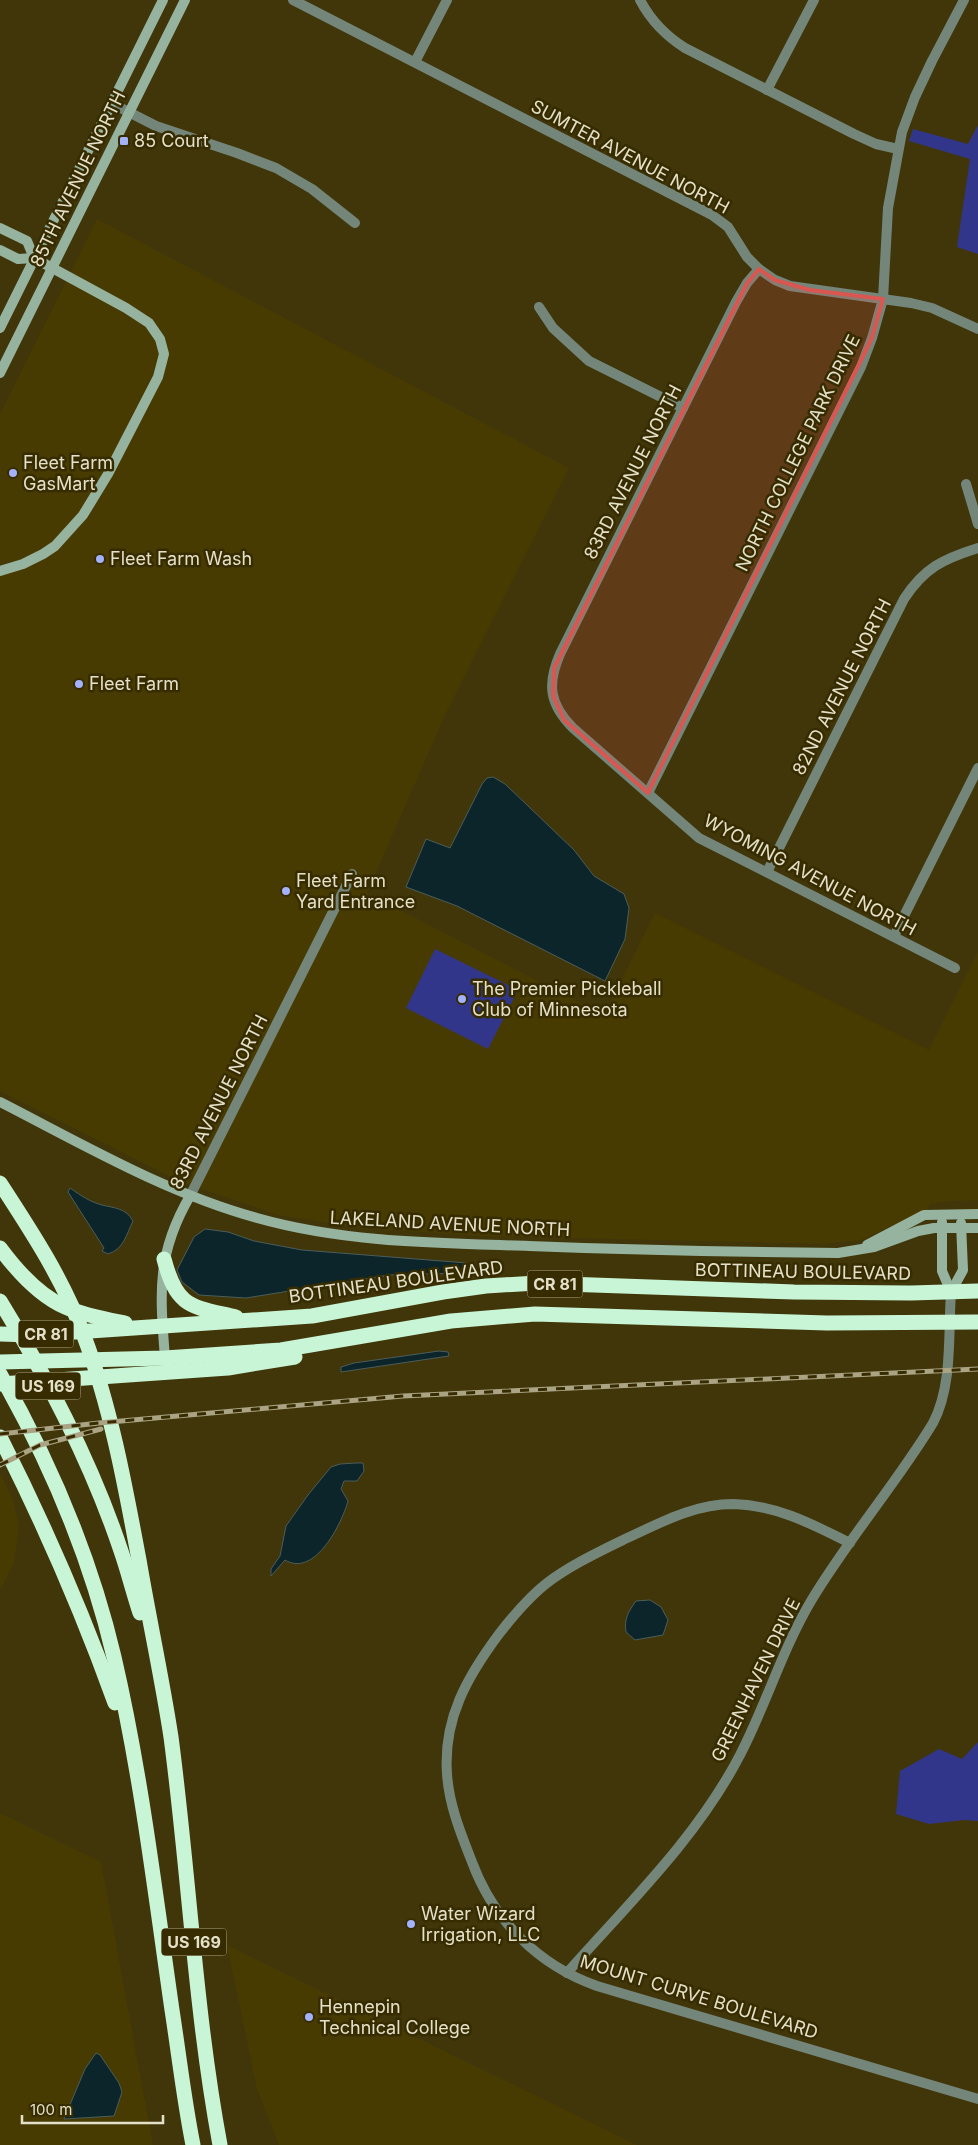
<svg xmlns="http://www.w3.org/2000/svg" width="978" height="2145" font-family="Inter,sans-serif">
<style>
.built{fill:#483b02}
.green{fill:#32368a}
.water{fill:#0b252b;stroke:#4c5d5a}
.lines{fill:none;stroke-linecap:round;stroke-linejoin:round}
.street{stroke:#74867a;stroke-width:10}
.secondary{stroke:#96b39f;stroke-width:10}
.highway{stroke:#c8f5d6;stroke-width:15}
.rail-casing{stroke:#aaa384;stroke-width:5}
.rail{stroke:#362c00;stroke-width:3;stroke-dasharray:9;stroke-linecap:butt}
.marked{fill:#da5650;fill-opacity:0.2;stroke:#da5650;stroke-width:4;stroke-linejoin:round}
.poi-dot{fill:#a4b2fc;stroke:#362c00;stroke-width:2}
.labels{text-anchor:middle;stroke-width:5;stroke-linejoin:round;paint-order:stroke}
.shield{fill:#362c00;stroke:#b0aa8d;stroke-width:1}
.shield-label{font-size:16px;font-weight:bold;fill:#e5e0c9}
.poi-label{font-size:18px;fill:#e5e0c9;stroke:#362c00;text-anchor:start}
.street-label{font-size:18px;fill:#e5e0c9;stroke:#362c00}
</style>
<rect width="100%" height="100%" fill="#403609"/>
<g class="built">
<path d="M97 219 569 468 444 717 367 893 604 1015 655 913 929 1050 978 952V1200L950 1201 930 1204 927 1210 861 1240 824 1244 484 1236 361 1228 278 1215 181 1182 0 1091V414Z"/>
<path d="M0 1473 13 1499 19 1527 14 1563 0 1590Z"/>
<path d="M0 1813 101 1862 153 2145H0Z"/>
<path d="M227 1945 637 2145H279L257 2089Z"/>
</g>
<g class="green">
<path d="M978 125V254L957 247 970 159 909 141 913 129 968 144Z"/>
<path d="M435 949 518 990 488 1049 406 1008Z"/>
<path d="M978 1742V1821L964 1820 929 1824 896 1814 900 1771 939 1749 962 1759Z"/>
</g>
<g class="water">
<path d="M493 777 505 784 574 850 594 876 624 894 629 908 625 939 605 981 457 906 406 887 426 839 450 848 482 784 487 778Z"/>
<path d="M70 1188C80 1195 90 1202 102 1205 114 1208 126 1208 133 1221 126 1235 124 1249 108 1254L102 1251 104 1248 68 1192Z"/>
<path d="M205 1229 228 1232 254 1241 302 1250 467 1263 466 1269 458 1273 389 1275 246 1298 199 1295 182 1282 177 1270 194 1237Z"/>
<path d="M439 1351 448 1352 449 1356 341 1372V1367L354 1363Z"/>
<path d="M356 1463H363L364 1471 357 1481H344L341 1489 348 1501C342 1523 315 1578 285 1560L271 1576V1569L280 1556 286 1526 308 1495 331 1467 340 1464Z"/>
<path d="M650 1600 661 1607 668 1620 663 1635 635 1640 626 1632C624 1619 628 1612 636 1601Z"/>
<path d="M96 2053 100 2055 119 2083 122 2092 114 2116 64 2119 85 2069Z"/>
</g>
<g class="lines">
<g class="street">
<path d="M293 0 712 215 728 227 747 257 759 269 775 280 790 286 911 303 932 308 978 329"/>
<path d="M640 0C651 21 666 36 685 48L854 134 876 144 898 149"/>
<path d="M415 62 447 0"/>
<path d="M767 90 814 0"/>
<path d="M111 103 156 126 237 153 276 168 312 189 355 223"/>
<path d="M759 269 747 283 736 302 560 654C547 684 549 704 573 728L699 838 955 968"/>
<path d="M539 307 553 328 589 361 683 408"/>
<path d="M966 484 978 524"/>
<path d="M648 793 861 367 872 338 883 299 888 208 902 132 915 97 932 61 964 0"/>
<path d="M767 872 904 599C924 568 943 559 978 548"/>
<path d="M894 936 978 768"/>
<path d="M190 1196 352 874"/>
<path d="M850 1543C812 1524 776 1505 733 1504 693 1504 658 1524 623 1540 597 1553 571 1565 547 1583 529 1597 513 1616 499 1634 467 1677 443 1719 447 1774 449 1805 461 1834 472 1862 494 1921 538 1965 597 1986L978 2099"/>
<path d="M567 1973C628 1904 697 1838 740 1755 766 1705 782 1650 811 1601 848 1539 896 1484 933 1423 953 1385 948 1334 951 1292"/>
</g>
<g class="secondary">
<path d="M0 228 27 241 34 258"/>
<path d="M0 250 18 259 34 258 126 308 149 323 160 339 164 354 158 377 108 474 83 515 55 546 43 554 23 564 0 571"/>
<path d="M0 328 163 0"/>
<path d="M0 373 185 0"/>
<path d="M0 1102C84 1145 166 1193 257 1218 346 1243 437 1243 529 1246 632 1250 735 1252 838 1253L874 1247 918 1231 934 1228H978"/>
<path d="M942 1222V1271L951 1292"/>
<path d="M867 1245 924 1215 978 1214"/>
<path d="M951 1292 963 1270 961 1223"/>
<path d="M165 1358C160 1293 156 1254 190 1196"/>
</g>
<g class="highway">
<path d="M0 1183C32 1232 64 1281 84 1336 111 1408 125 1485 139 1560 149 1619 162 1678 171 1737 189 1873 195 2011 220 2145"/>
<path d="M0 1248C17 1271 38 1295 65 1307 83 1315 105 1319 125 1323"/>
<path d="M164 1259C177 1308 190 1306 236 1317"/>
<path d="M0 1301C48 1379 92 1464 121 1551 128 1571 133 1592 140 1613"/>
<path d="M0 1334 31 1335 312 1316 443 1292 486 1286 537 1283 794 1292 911 1293 978 1291"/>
<path d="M0 1362 165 1358 281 1350 451 1321 535 1314 827 1323 978 1322"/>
<path d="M0 1374C50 1462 91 1559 114 1657 141 1773 155 1892 172 2010 179 2055 184 2100 193 2145"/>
<path d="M0 1384 228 1368 295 1357"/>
<path d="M0 1437C44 1524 82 1611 115 1703"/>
</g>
<g class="rail-casing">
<g id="rail">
<path d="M0 1434 99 1423 403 1396 978 1369"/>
<path d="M0 1465 40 1445 101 1429"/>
</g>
</g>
<use href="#rail" class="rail"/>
</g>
<path class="marked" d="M759 269 775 280 810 290 883 299 872 338 648 793 564 720 553 696 554 668 747 283Z"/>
<g class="poi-dot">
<rect x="119" y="136" width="10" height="10" rx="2.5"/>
<circle cx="13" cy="473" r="5"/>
<circle cx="100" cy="559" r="5"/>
<circle cx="79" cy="684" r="5"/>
<circle cx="286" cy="891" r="5"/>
<circle cx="462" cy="999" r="5"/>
<circle cx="411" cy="1924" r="5"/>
<circle cx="309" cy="2017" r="5"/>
</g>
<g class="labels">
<g class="shield">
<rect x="527.5" y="1270.5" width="55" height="27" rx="4"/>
<rect x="18.5" y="1320.5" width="55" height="27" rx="4"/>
<rect x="15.5" y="1372.5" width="65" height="27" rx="4"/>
<rect x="161.5" y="1928.5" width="65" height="27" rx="4"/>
</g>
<g class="shield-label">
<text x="555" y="1290">CR 81</text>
<text x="46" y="1340">CR 81</text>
<text x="48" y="1392">US 169</text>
<text x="194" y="1948">US 169</text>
</g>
<g class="poi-label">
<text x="134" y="147">85 Court</text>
<text x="23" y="469">Fleet Farm<tspan x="23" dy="21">GasMart</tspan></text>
<text x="110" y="565">Fleet Farm Wash</text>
<text x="89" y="690">Fleet Farm</text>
<text x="296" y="887">Fleet Farm<tspan x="296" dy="21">Yard Entrance</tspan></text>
<text x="472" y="995">The Premier Pickleball<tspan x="472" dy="21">Club of Minnesota</tspan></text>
<text x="421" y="1920">Water Wizard<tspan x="421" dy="21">Irrigation, LLC</tspan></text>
<text x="319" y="2013">Hennepin<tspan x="319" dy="21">Technical College</tspan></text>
</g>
<g class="street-label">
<text transform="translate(630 157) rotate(28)" y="6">SUMTER AVENUE NORTH</text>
<text transform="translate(78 179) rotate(-64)" y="6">85TH AVENUE NORTH</text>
<text transform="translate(798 453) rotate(-64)" y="6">NORTH COLLEGE PARK DRIVE</text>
<text transform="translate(633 472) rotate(-63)" y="6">83RD AVENUE NORTH</text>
<text transform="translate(842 687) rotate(-63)" y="6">82ND AVENUE NORTH</text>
<text transform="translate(810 875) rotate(28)" y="6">WYOMING AVENUE NORTH</text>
<text transform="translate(219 1102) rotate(-63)" y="6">83RD AVENUE NORTH</text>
<text transform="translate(450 1224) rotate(3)" y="6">LAKELAND AVENUE NORTH</text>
<text transform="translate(803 1272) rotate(1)" y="6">BOTTINEAU BOULEVARD</text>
<text transform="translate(396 1282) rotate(-8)" y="6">BOTTINEAU BOULEVARD</text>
<text transform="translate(756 1680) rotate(-64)" y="6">GREENHAVEN DRIVE</text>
<text transform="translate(699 1997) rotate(17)" y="6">MOUNT CURVE BOULEVARD</text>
</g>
</g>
<path d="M22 2115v8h141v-8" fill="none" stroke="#e5e0c9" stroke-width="2.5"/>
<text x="30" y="2115" font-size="15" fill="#e5e0c9" stroke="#362c00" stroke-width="4" paint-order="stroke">100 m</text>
</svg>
